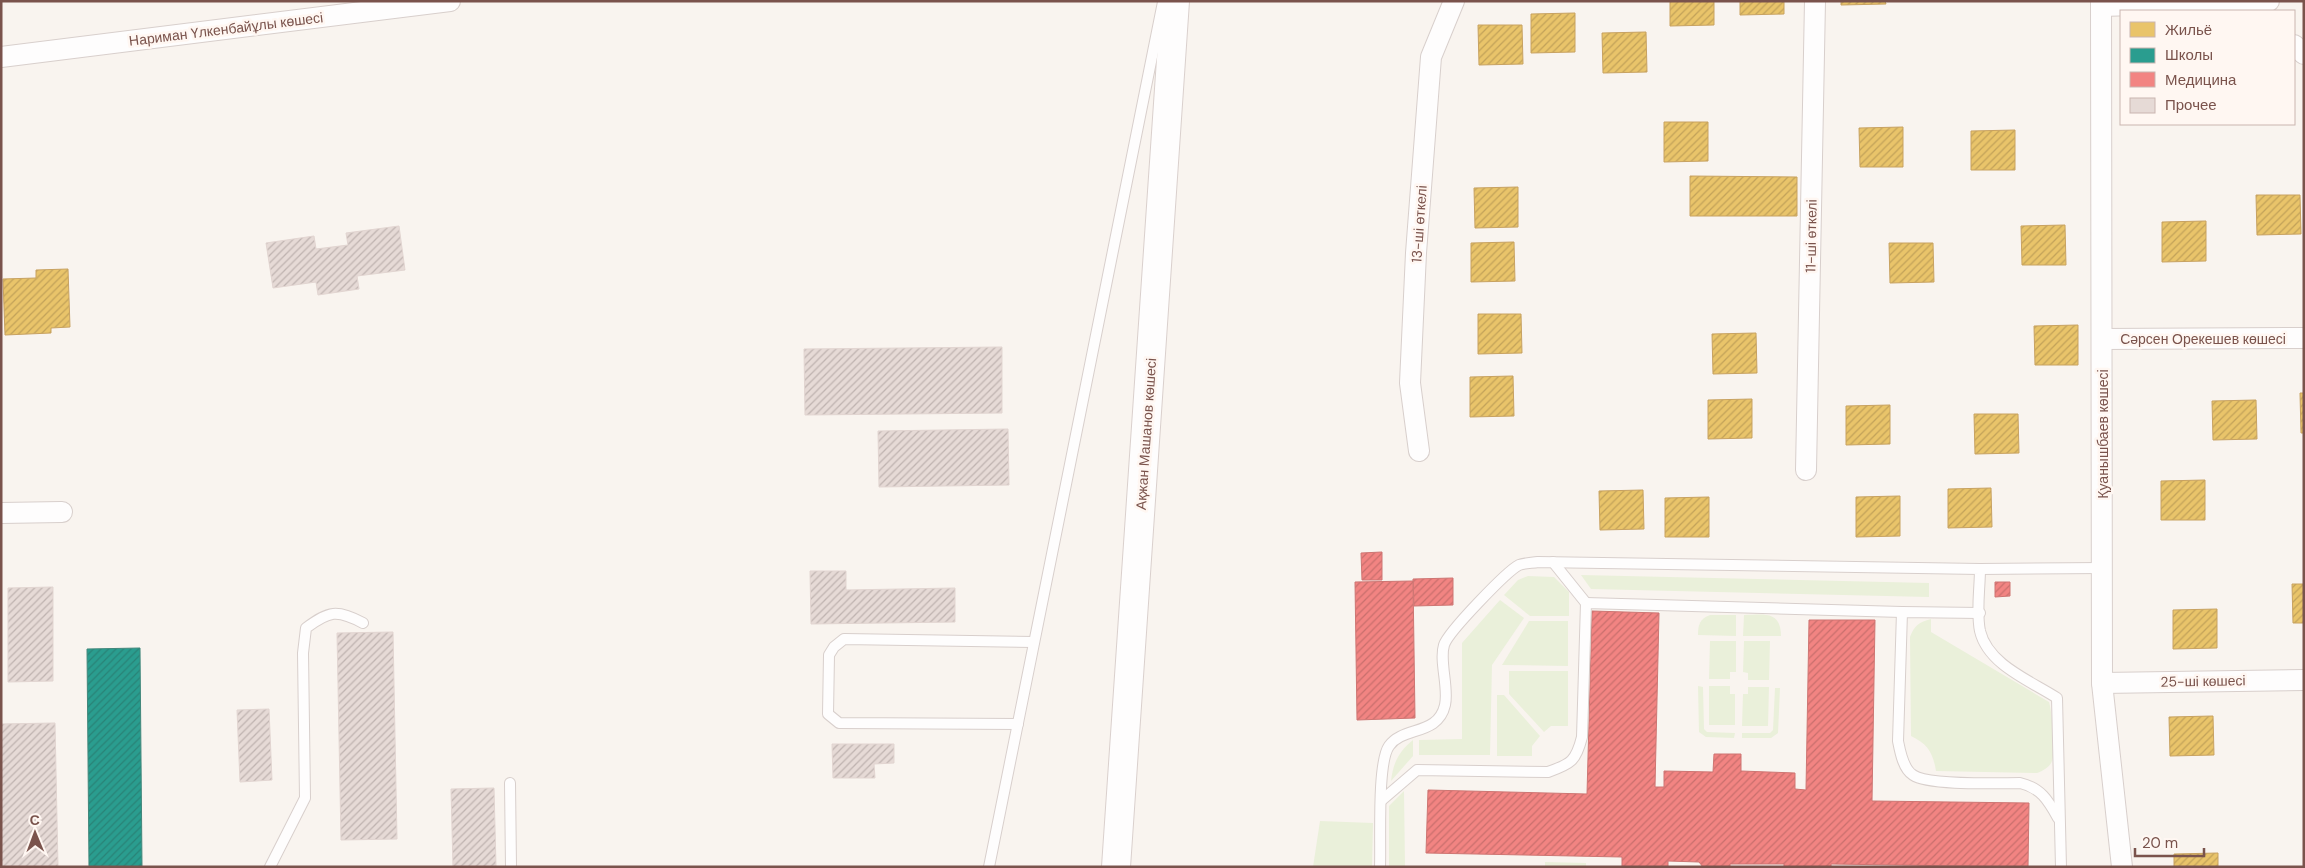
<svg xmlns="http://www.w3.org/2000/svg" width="2305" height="868" font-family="'DM Sans',sans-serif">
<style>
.grass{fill:#eaf0da}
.homes{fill:url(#homes-hatch);stroke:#c8a261}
.schools{fill:url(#schools-hatch);stroke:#42877b}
.health{fill:url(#health-hatch);stroke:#ce7572}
.building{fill:url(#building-hatch);stroke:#e2d5d1}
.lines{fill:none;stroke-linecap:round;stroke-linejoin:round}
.lane-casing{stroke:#d8cfcc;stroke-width:12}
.street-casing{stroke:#d8cfcc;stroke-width:22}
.secondary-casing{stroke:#dad0cd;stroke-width:30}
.lane{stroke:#fefdfd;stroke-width:10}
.street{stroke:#fefdfd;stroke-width:20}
.secondary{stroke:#fefdfd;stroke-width:28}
.labels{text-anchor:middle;stroke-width:5;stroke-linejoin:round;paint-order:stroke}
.street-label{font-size:14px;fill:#7a534c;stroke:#fff7f2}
</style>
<defs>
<pattern id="homes-hatch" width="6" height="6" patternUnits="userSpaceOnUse" patternTransform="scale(1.25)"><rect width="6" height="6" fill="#e9c46a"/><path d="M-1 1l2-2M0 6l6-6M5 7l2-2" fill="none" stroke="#c2a259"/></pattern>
<pattern id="schools-hatch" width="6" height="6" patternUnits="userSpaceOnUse" patternTransform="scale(1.25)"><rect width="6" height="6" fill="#2a9d8f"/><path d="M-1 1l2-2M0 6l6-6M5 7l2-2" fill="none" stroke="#298377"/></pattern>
<pattern id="health-hatch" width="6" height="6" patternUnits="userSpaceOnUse" patternTransform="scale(1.25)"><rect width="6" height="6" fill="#f28482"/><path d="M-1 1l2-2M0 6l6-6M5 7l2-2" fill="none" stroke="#c96f6d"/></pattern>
<pattern id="building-hatch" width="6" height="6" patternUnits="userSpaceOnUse" patternTransform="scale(1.25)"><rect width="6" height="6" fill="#e6dad6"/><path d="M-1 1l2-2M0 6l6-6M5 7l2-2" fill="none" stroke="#bfb3b0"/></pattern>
</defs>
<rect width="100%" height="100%" fill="#f9f4ef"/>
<g class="grass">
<path d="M1581 575 1929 583V597L1591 589Z"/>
<path d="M1528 576 1554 577 1569 592V616H1530L1504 595 1518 580Z"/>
<path d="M1500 600 1524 618 1492 665 1490 755H1419V740L1462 739V643Z"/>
<path d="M1710 615H1736V636L1698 635C1698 624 1700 619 1710 615Z"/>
<path d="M1744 615C1763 615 1781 610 1781 636H1743Z"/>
<path d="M1931 619V632L2049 702C2052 711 2056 753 2052 761 2050 767 2043 771 2037 773L1936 771C1933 753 1928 744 1911 736L1910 637C1914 626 1919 622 1931 619Z"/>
<path d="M1529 621H1568V666L1502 665Z"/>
<path d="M1710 641H1736V672H1730V679H1709Z"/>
<path d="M1744 641H1770L1769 680H1748V673L1743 672Z"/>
<path d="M1509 671H1568V726H1551L1544 732 1509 694Z"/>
<path d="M1698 686 1703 687 1704 729 1707 732 1735 733 1734 738 1706 737 1699 732Z"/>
<path d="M1709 686H1730V694H1735V725H1709Z"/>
<path d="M1748 687H1769L1768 726H1742L1743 694H1748Z"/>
<path d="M1775 688H1780L1778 733 1771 738H1742V733H1770L1773 730Z"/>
<path d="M1497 695H1504L1540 736 1532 746V756H1497Z"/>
<path d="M1413 740V756L1391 781C1393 763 1399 751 1413 740Z"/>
<path d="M1404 791 1405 867H1389V806Z"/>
<path d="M1320 821 1373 823 1372 867H1313Z"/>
<path d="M1545 862 1586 863V867H1545Z"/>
</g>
<g class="homes">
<path d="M1670 1H1714V25L1670 26Z"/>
<path d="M1740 1H1784V14L1740 15Z"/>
<path d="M1841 1H1885L1886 4 1841 5Z"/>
<path d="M1575 13V52L1531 53V14Z"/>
<path d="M1478 25H1522L1523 64 1479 65Z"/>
<path d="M1646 32 1647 72 1603 73 1602 33Z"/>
<path d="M1664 122H1708V161L1664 162Z"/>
<path d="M1903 127V167H1860L1859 128Z"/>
<path d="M2015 130V170H1971V131Z"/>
<path d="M1690 176 1797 177V216H1690Z"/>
<path d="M1518 187V227L1475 228 1474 188Z"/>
<path d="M2256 195H2300L2301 234 2257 235Z"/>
<path d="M2206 221V261L2162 262V222Z"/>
<path d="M2065 225 2066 265H2022L2021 226Z"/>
<path d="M1514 242 1515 281 1471 282V243Z"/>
<path d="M1889 243H1933L1934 282 1890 283Z"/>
<path d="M68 269 70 327 51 328V333L5 335 3 279 36 278V270Z"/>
<path d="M1478 314H1521L1522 353 1478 354Z"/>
<path d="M2078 325V365H2035L2034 326Z"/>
<path d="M1756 333 1757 373 1713 374 1712 334Z"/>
<path d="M1513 376 1514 416 1470 417V377Z"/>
<path d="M2300 393H2304V433H2301Z"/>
<path d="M1752 399V438L1708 439V400Z"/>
<path d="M2256 400 2257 439 2213 440 2212 401Z"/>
<path d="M1890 405V444L1846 445V406Z"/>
<path d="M1974 414H2018L2019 453 1975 454Z"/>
<path d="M2205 480V520H2161V481Z"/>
<path d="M1991 488 1992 527 1948 528V489Z"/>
<path d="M1643 490 1644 529 1600 530 1599 491Z"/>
<path d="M1900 496V536L1856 537V497Z"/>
<path d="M1709 497V537H1665V498Z"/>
<path d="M2292 584H2304V623H2293Z"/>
<path d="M2217 609V648L2173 649V610Z"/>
<path d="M2213 716 2214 755 2170 756 2169 717Z"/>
<path d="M2218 853V867H2174V854Z"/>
</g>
<path class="schools" d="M140 648 142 867H89L87 649Z"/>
<g class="health">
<path d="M1382 552V580H1362L1361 553Z"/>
<path d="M1453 578V605L1414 606 1413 579Z"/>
<path d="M1413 581 1415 718 1357 720 1355 582Z"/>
<path d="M1995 582H2010V596L1995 597Z"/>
<path d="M1592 611 1659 613 1655 787H1664V771L1713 772 1714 754H1741V771L1795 773V789L1806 790 1809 620H1875L1872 801 2029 803 2028 867 1831 864V867H1784V864H1730V867H1703L1699 862 1668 861V867H1622V857L1426 853 1428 790 1587 794Z"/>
</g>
<g class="building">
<path d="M399 226 405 270 357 276 359 289 318 295 316 282 273 288 266 243 314 236 316 249 348 245 346 233Z"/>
<path d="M1002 347V413L805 415 804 349Z"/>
<path d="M1008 429 1009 485 879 487 878 431Z"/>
<path d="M810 571H846V590L955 588V622L811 624Z"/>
<path d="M53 587V681L8 682V588Z"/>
<path d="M393 632 397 839 341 840 337 633Z"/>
<path d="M269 709 272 780 240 782 237 710Z"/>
<path d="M55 723 58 867H1V724Z"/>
<path d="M832 744H894V763L874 764 875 778H833Z"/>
<path d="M494 788 496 867H453L451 789Z"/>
</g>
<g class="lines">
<g class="lane-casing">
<g id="lane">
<path d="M1553 562 1586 603"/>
<path d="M1980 569 2103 568"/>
<path d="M1980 613 1902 612 1898 741C1900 751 1903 769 1913 775 1929 786 1998 783 2020 783 2041 788 2048 800 2058 818"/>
<path d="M1018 724 839 723 828 714 829 655 834 647 844 639 1034 642"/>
<path d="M510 783 511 867"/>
<path d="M1382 800 1417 770 1548 772C1571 764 1576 761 1582 737L1586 603 1902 612"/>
<path d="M270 867 305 798 303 653 306 628C329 611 337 609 363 623"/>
<path d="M989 867 1163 2"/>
<path d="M1380 867C1381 842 1377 763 1389 746 1403 726 1438 736 1445 705 1449 688 1439 661 1444 645 1448 632 1507 571 1519 565 1524 563 1532 563 1538 562L1980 569C1980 588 1976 612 1980 631 1988 665 2031 681 2057 698L2061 867"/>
</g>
</g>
<g class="street-casing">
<g id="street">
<path d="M2101 1 2102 683 2122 867"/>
<path d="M2102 6 2269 1"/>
<path d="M2294 45 2304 54"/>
<path d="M1 57 450 1"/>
<path d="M2103 339 2304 338"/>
<path d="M1419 451 1410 383 1416 253 1431 57 1454 1"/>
<path d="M1806 470 1815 1"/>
<path d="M1 513 62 512"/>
<path d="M2102 683 2304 680"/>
</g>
</g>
<g class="secondary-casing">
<path id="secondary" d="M1116 867 1175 1"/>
</g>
<use href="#lane" class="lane"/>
<use href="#street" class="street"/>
<use href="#secondary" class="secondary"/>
</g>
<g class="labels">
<g class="street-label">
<text transform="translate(226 29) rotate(-7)" y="5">Нариман Үлкенбайұлы көшесі</text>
<text transform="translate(1419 224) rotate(-86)" y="5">13-ші өткелі</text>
<text transform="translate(1811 236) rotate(-89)" y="5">11-ші өткелі</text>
<text x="2203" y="344">Сәрсен Орекешев көшесі</text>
<text transform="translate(1146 434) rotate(-86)" y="5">Ақжан Машанов көшесі</text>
<text transform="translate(2103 434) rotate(-90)" y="5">Қуанышбаев көшесі</text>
<text transform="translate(2203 681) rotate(-1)" y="5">25-ші көшесі</text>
</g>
</g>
<rect width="2305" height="868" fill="none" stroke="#7a534c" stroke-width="5"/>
<rect x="2120" y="10" width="175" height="115" fill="#fff7f2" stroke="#cab5b0"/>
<rect x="2130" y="22" width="25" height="15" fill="#e9c46a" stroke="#cab5b0"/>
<text x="2165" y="35" font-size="15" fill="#7a534c">Жильё</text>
<rect x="2130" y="48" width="25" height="15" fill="#2a9d8f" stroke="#cab5b0"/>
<text x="2165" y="60" font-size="15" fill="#7a534c">Школы</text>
<rect x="2130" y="72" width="25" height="15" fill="#f28482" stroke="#cab5b0"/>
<text x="2165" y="85" font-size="15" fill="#7a534c">Медицина</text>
<rect x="2130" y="98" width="25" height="15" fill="#e6dad6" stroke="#cab5b0"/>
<text x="2165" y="110" font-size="15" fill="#7a534c">Прочее</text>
<g transform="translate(35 833) rotate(359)" stroke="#fff7f2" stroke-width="4" paint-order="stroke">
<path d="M0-4L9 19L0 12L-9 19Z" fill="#7a534c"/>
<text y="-8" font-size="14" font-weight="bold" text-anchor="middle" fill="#7a534c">С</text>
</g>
<path d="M2135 848v8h69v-8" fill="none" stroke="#7a534c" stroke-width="2.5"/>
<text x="2142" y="848" font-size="15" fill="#7a534c" stroke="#fff7f2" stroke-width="4" paint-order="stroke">20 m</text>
</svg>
